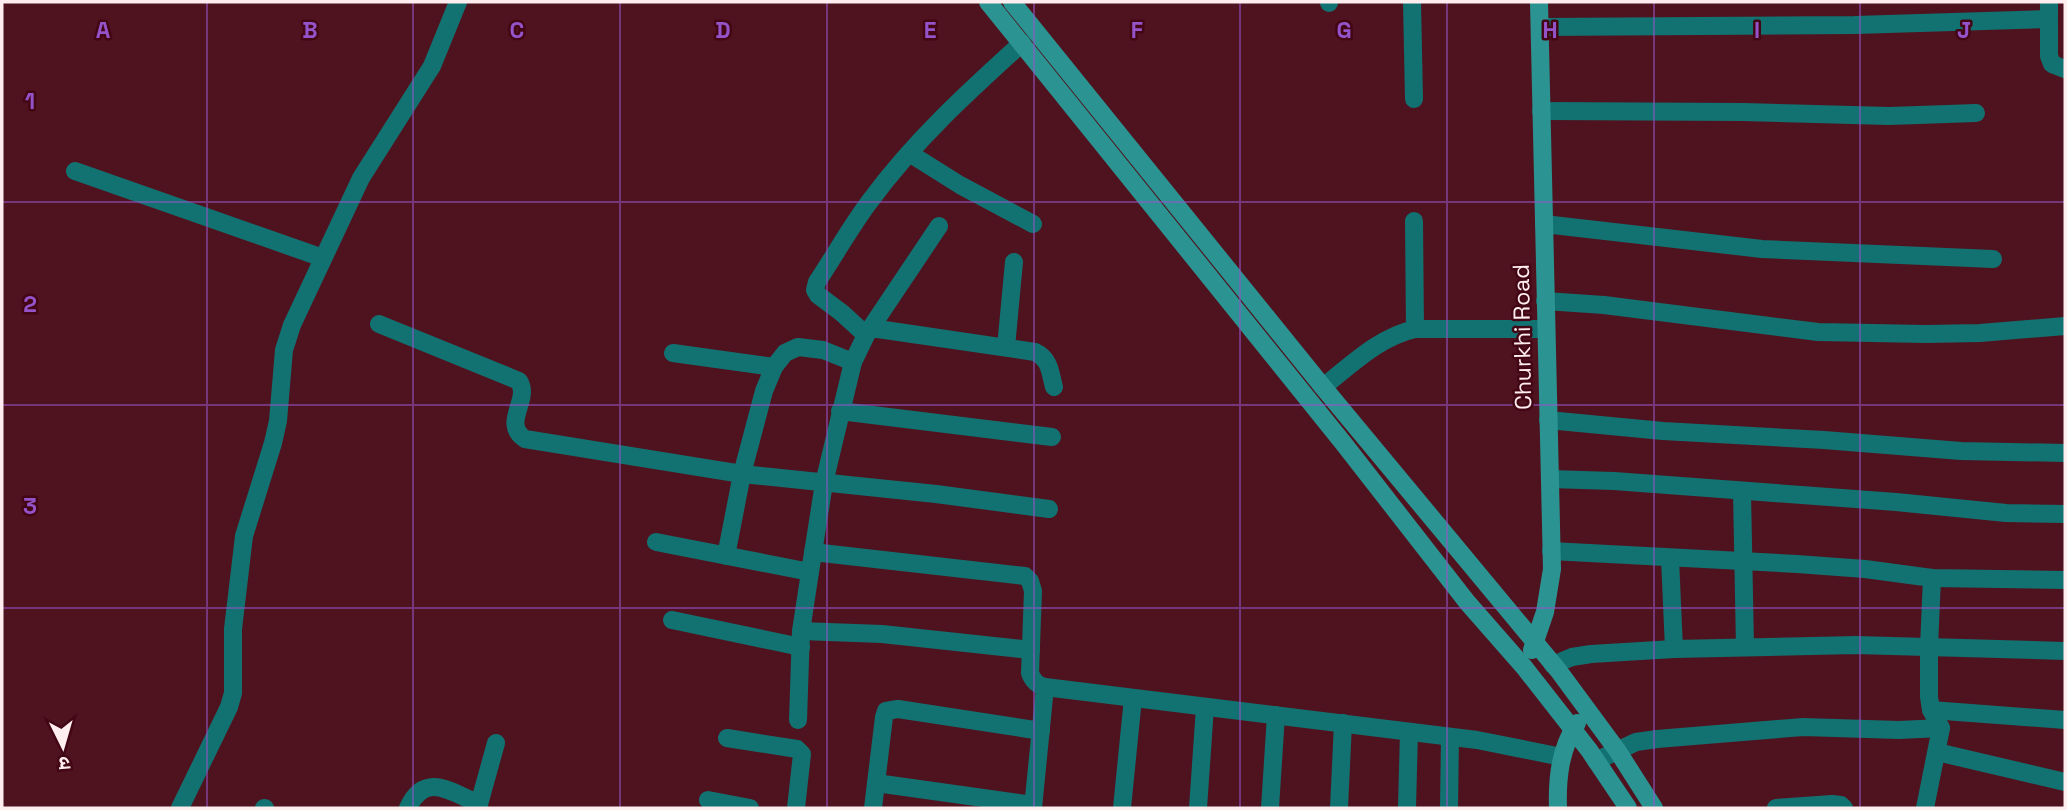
<svg xmlns="http://www.w3.org/2000/svg" width="2067" height="810" font-family="'Space Grotesk','Noto Sans Devanagari',sans-serif">
<style>
.lines{fill:none;stroke-linecap:round;stroke-linejoin:round}
.street{stroke:#127271;stroke-width:18}
.secondary{stroke:#2b9492;stroke-width:18}
.grid{fill:none;stroke:#9553c9;stroke-width:2;stroke-opacity:0.55}
.labels{text-anchor:middle;stroke-width:5;stroke-linejoin:round;paint-order:stroke}
.street-label{font-size:23px;fill:#ffeeef;stroke:#430615}
.grid-label{font-size:23px;text-anchor:middle;font-weight:bold;fill:#9553c9;stroke:#430615;stroke-width:5;stroke-linejoin:round;paint-order:stroke}
</style>
<rect width="100%" height="100%" fill="#4f131f"/>
<g class="lines">
<g class="street">
<path d="M1412 2 1414 99"/>
<path d="M2049 2V56L2052 64 2065 69"/>
<path d="M1329 3V2"/>
<path d="M1540 27 1855 25 2049 19"/>
<path d="M1541 111 1743 112 1889 116 1976 113"/>
<path d="M909 153 960 185 1033 224"/>
<path d="M75 171 323 258"/>
<path d="M1414 221 1415 329"/>
<path d="M1544 224 1762 249 1993 259"/>
<path d="M1545 301 1604 305 1818 332 1926 334 1980 333 2065 326"/>
<path d="M379 324 519 381C531 400 501 423 525 439L742 474 936 494 1049 509"/>
<path d="M871 328 1035 352C1050 359 1050 372 1054 387"/>
<path d="M866 335 842 313 818 295 815 290 817 282C835 255 851 226 870 201 914 141 968 92 1022 43"/>
<path d="M1006 347 1014 262"/>
<path d="M673 353 774 367"/>
<path d="M1323 387C1351 365 1379 337 1415 329H1546"/>
<path d="M840 411 1052 437"/>
<path d="M1548 420 1663 431 1824 440 1961 451 2065 453"/>
<path d="M1550 479 1614 481 1896 502 2006 513 2065 514"/>
<path d="M1742 492 1745 647"/>
<path d="M656 542 810 572"/>
<path d="M1551 551 1797 564 1865 569 1932 578 2065 580"/>
<path d="M813 552 1025 576 1030 581 1033 591 1030 673C1033 681 1037 685 1045 687L1477 740 1562 757"/>
<path d="M726 556 742 474 764 391 774 367 785 353 798 347 823 350 853 362"/>
<path d="M1670 558 1674 649"/>
<path d="M672 620 801 647"/>
<path d="M801 631 882 634 1031 650"/>
<path d="M1553 665 1572 657 1591 654 1674 649 1856 645 2065 651"/>
<path d="M1931 710 2065 720"/>
<path d="M798 720 801 631 810 572 824 483 853 362 866 335 939 226"/>
<path d="M727 738 797 749 802 754 796 808"/>
<path d="M1937 752 2065 782"/>
<path d="M1596 761 1636 742 1657 739 1803 727 1899 730 1941 728"/>
<path d="M876 783 1033 805"/>
<path d="M708 800 750 808"/>
<path d="M180 808 229 707 233 693V629L244 536 273 443 278 421 284 350 292 325 361 178 432 66 458 2"/>
<path d="M264 808H265"/>
<path d="M408 808C425 771 451 792 479 804"/>
<path d="M478 808 496 743"/>
<path d="M873 808 884 717 886 711 898 709 1041 731"/>
<path d="M1033 808 1045 687"/>
<path d="M1122 808 1133 698"/>
<path d="M1198 808 1205 707"/>
<path d="M1270 808 1276 715"/>
<path d="M1339 808 1343 723"/>
<path d="M1407 808 1409 732"/>
<path d="M1449 808 1450 737"/>
<path d="M1776 808 1832 804 1841 805 1844 808"/>
<path d="M1925 808 1941 728 1931 710 1929 697V647L1932 578"/>
</g>
<g class="secondary">
<path d="M988 2 1344 444 1467 602 1524 667 1589 750 1628 808"/>
<path d="M1012 2 1323 387 1558 670 1617 750 1654 808"/>
<path d="M1532 650 1545 612 1552 569 1539 2"/>
<path d="M1558 808C1557 778 1560 749 1577 723"/>
</g>
</g>
<path class="grid" d="M207 2V808M413 2V808M620 2V808M827 2V808M1034 2V808M1240 2V808M1447 2V808M1654 2V808M1860 2V808M2 202H2065M2 405H2065M2 608H2065"/>
<g class="labels">
<g class="street-label">
<text transform="translate(1522 337) rotate(-91)" y="8">Churkhi Road</text>
</g>
</g>
<g class="grid-label">
<text x="103" y="38">A</text>
<text x="310" y="38">B</text>
<text x="517" y="38">C</text>
<text x="723" y="38">D</text>
<text x="930" y="38">E</text>
<text x="1137" y="38">F</text>
<text x="1344" y="38">G</text>
<text x="1550" y="38">H</text>
<text x="1757" y="38">I</text>
<text x="1964" y="38">J</text>
<text x="30" y="109">1</text>
<text x="30" y="312">2</text>
<text x="30" y="514">3</text>
</g>
<rect width="2067" height="810" fill="none" stroke="#ffeeef" stroke-width="7"/>
<g transform="translate(63 747) rotate(175)" stroke="#430615" stroke-width="5" paint-order="stroke">
<path d="M0-5L12 26L0 18L-12 26Z" fill="#ffeeef"/>
<text y="-10" font-size="19" font-weight="bold" text-anchor="middle" fill="#ffeeef">उ</text>
</g>
</svg>
